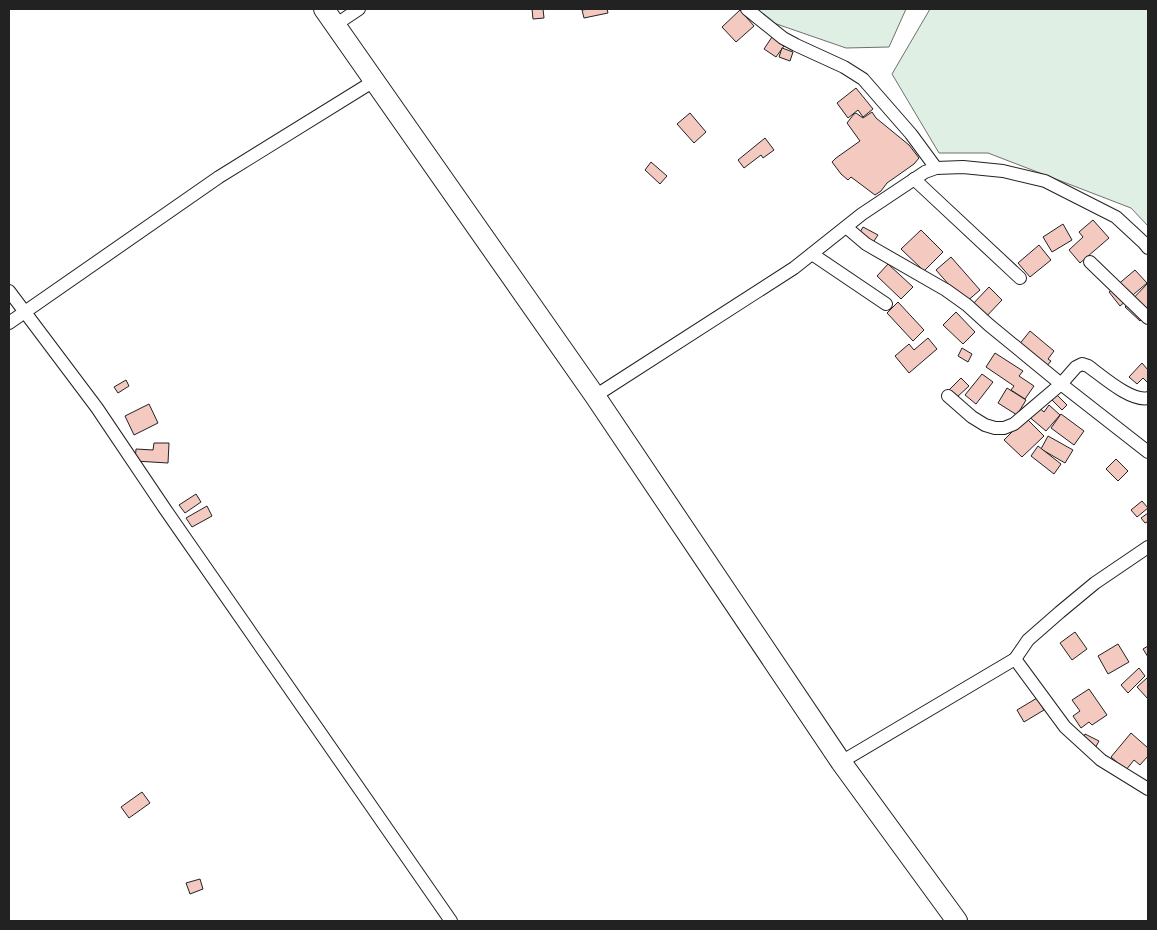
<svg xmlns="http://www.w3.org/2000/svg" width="1157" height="930" font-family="Signika,sans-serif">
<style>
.green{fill:#e0efe3;stroke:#6f6f6f}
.building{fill:#f3c9c0;stroke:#222}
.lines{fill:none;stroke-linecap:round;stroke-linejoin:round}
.minor-casing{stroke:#222;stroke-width:14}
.primary-casing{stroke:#222;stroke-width:22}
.minor{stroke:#fff;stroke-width:12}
.primary{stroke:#fff;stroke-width:20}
</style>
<rect width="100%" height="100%" fill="#fff"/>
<g class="green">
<path d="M748 9H906L889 47 846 48 765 20Z"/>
<path d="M930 9H1148V226L1131 208 988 153H939L892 74Z"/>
</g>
<g class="building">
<path d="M532 9H543L544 18 533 19Z"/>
<path d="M589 9H607L608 13 584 18 582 10Z"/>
<path d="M740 10 754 26 736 42 722 27Z"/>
<path d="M772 37 784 46 776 57 764 49Z"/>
<path d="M782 48 793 52 790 61 779 57Z"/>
<path d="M856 88 873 109 863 117 858 110 848 118 837 103Z"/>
<path d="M872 112 876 118 909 145 919 158 914 164 887 183 881 191 875 195 851 177 848 180 841 174 832 162 836 158 860 141 847 123 854 114 856 113 863 118Z"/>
<path d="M690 113 706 132 694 143 677 124Z"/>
<path d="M765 138 774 150 763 158 761 155 744 168 738 160Z"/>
<path d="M651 162 667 176 660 184 645 170Z"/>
<path d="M1093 220 1109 238 1080 263 1069 250 1083 237 1079 232Z"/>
<path d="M1063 224 1072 240 1052 252 1043 237Z"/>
<path d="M863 227 878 235 870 247 856 239Z"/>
<path d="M921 230 943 252 924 271 901 249Z"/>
<path d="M1039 245 1051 260 1030 277 1018 263Z"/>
<path d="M951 257 980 290 965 303 936 270Z"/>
<path d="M888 264 913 287 901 299 877 276Z"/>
<path d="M1135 270 1147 283 1120 306 1109 292Z"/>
<path d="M1148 283V316L1145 315 1140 321 1125 307Z"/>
<path d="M989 287 1002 300 983 320 970 307Z"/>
<path d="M898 302 924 330 913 341 887 313Z"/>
<path d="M956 312 975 332 963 344 943 325Z"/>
<path d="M1030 331 1054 351 1048 359 1051 361 1041 373 1014 351Z"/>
<path d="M928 338 937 349 909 373 895 356 909 344 914 350Z"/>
<path d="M962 348 972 354 968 362 958 356Z"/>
<path d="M995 353 1023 371 1019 376 1034 386 1025 399 1011 390 1014 386 986 367Z"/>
<path d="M1142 363 1148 370V383L1143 378 1137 384 1129 377Z"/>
<path d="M982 374 993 382 976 404 965 395Z"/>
<path d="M961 378 969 386 956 398 949 390Z"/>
<path d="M126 380 129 386 118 393 114 387Z"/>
<path d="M1007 388 1026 400 1017 415 998 403Z"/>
<path d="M1057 395 1067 405 1062 410 1052 400Z"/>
<path d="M149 404 158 423 134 435 125 416Z"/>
<path d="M1035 404 1044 412 1049 405 1060 415 1046 431 1027 415Z"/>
<path d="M1061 414 1084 431 1074 445 1051 428Z"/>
<path d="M1026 418 1044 436 1022 457 1004 440Z"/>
<path d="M1048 436 1073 450 1065 463 1041 449Z"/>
<path d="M154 443H169L168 463 135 461 136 449 153 450Z"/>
<path d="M1038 446 1061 464 1054 474 1031 456Z"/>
<path d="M1116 459 1128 471 1118 481 1106 469Z"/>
<path d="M196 494 201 502 185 513 179 505Z"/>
<path d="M1142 501 1148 508 1137 517 1131 510Z"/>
<path d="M207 506 212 516 192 527 186 518Z"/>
<path d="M1148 513V523L1147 522 1145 523 1141 518Z"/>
<path d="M1075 632 1087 649 1072 660 1060 643Z"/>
<path d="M1118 644 1129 662 1108 674 1098 656Z"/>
<path d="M1148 646V657L1143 649Z"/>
<path d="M1139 668 1145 676 1128 693 1121 685Z"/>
<path d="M1148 677V699L1137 687Z"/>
<path d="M1089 689 1107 715 1092 725 1089 722 1081 728 1073 716 1080 711 1072 700Z"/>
<path d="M1037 698 1044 710 1024 722 1017 710Z"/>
<path d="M1131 733 1148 748V756L1140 765 1134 760 1126 770 1111 757Z"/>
<path d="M1085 734 1099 741 1093 752 1079 745Z"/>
<path d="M142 792 150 803 129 818 121 807Z"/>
<path d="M200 879 203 889 190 894 186 883Z"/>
</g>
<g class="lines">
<g class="minor-casing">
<g id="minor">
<path d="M747 9 783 38 796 45 844 67 863 79 911 134 936 168"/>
<path d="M335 25 359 9"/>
<path d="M914 179 1020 278"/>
<path d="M846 227 866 244 946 290 967 305 989 325 1061 384 1148 452"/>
<path d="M812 254 886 304"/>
<path d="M1090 262 1148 318"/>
<path d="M9 291 97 408 165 509 451 921"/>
<path d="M9 323 219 177 374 81"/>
<path d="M595 396 794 268 862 214 925 172 936 168 963 167 1003 171 1045 181 1116 217 1143 242 1148 248"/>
<path d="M948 396 972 417 985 425 995 428H1004L1014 424 1061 384 1076 367 1082 364 1088 366C1102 376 1131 402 1148 398"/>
<path d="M1015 659 1028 640 1060 612 1095 583 1148 547"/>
<path d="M841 762 1015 659 1065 727 1101 760 1148 789"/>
</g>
</g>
<g class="primary-casing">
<path id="primary" d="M324 9 595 396 841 762 957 921"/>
</g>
<use href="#minor" class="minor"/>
<use href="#primary" class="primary"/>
</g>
<rect width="1157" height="930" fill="none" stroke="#222222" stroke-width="20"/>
</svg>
